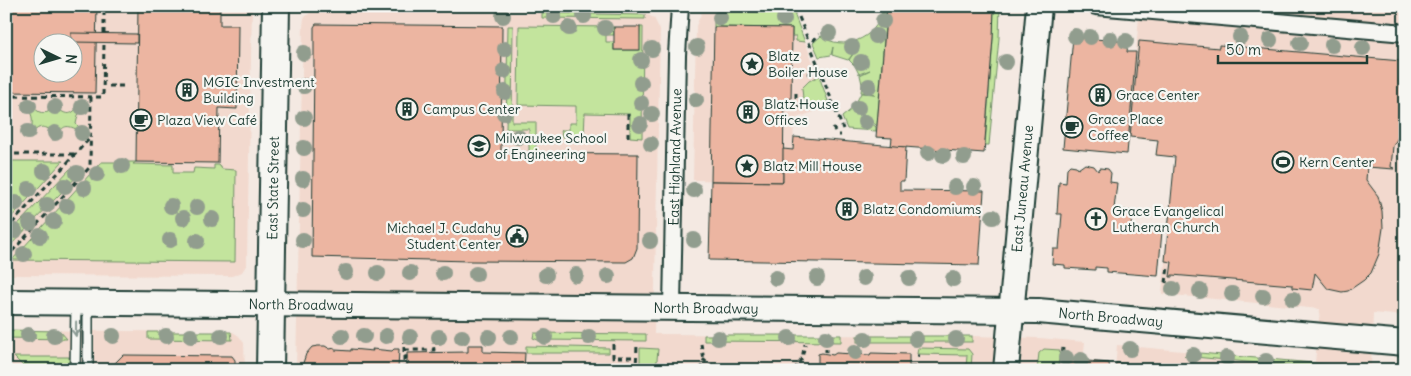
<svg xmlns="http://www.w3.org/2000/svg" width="1411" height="376" font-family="Delius,sans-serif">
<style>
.built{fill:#f2d9ce;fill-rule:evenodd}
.green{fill:#c3e49d;stroke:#719068}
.building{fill:#ecb5a1;stroke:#1f3d34;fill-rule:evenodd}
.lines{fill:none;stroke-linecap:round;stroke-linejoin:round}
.lane-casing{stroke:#1f3d34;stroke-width:12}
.street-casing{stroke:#1f3d34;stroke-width:20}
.secondary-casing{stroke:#1f3d34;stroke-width:28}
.primary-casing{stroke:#1f3d34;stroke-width:30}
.path{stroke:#1f3d34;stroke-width:3;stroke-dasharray:5 4;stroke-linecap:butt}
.lane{stroke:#f6f6f2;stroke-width:9}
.street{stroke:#f6f6f2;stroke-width:16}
.secondary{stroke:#f6f6f2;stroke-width:24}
.primary{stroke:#f6f6f2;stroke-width:26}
.tree{fill:#919d8e}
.oneway{stroke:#8a9a93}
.labels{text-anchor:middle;stroke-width:4.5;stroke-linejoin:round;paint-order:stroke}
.poi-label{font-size:14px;fill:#1f3d34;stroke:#f6f6f2;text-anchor:start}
.street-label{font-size:14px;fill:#1f3d34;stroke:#f6f6f2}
</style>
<rect width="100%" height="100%" fill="#f4e9e2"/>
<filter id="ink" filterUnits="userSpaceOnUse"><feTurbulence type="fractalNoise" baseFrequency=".02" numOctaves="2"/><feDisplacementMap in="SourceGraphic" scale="10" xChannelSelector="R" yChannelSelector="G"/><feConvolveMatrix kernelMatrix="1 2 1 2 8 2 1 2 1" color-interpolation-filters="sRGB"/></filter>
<g filter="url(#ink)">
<g class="built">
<path d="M6 6H252L247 259V264L242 272 232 276 6 275ZM42 42H72V72H42Z"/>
<path d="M702 6H795V16L830 106 794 119 793 150 784 149 783 182 693 180 696 26 701 14Z"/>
<path d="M1140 6H1405V316L1373 313 1371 368 1374 370H1115L1117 345 1315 363 1320 309 1162 294 1175 157 1156 155 1158 140 1128 137Z"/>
<path d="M316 11 623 14 648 15 654 18 660 30 654 334 972 336 1039 338 1085 342 1082 370H296L303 26 304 18 311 12Z"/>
<path d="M6 330 233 332 239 336 244 343 245 370H6Z"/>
</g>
<g class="green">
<path d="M994 6H1000L999 38 989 145H985L993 38Z"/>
<path d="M720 11 795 13V16L805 42 796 41V36H792V28L714 27V17Z"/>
<path d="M882 12 886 13 877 126 854 107 861 93 875 94 861 92 862 84 860 75 870 70 859 74 855 66 849 60 853 54 848 60 832 55 833 47 831 55 819 57 813 43 821 36C843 52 876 39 882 12Z"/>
<path d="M542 13 645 15V19L542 18Z"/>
<path d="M508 26H513L512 122H536V153H529V129H506Z"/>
<path d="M519 26 614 27V35H606V42H614V50H639L640 27H643L642 138 630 137V114L585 113 584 137H562L561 130H569V123H576V106L518 105Z"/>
<path d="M819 76 828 101C818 105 811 110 803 99L802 88 809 81Z"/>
<path d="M29 102C36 108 37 115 48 112L55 102 59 107 61 111C72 118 75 109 82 103L86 107 78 115 76 124 85 133 81 137 76 129C63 123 63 129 54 137L49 129C39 124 36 130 28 136L24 132 32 125C33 115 31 112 24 106Z"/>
<path d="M853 108 876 127V131L847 129 842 117Z"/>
<path d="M6 161H63L6 223Z"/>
<path d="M101 162H136L133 164 173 165V173H193L194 168 214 169V165H219L222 169 236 170 235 262 12 260Z"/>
<path d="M70 169H84L6 250V237Z"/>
<path d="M6 330 60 331 67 339 6 338Z"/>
<path d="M148 332H231L232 340 148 339Z"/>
<path d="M534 333 646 334V341L538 340 533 338Z"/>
<path d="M704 335H841V342L704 341Z"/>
<rect x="857" y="336" width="115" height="6"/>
<path d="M526 346 609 348V353H526Z"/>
<path d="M640 348 658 349 656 370H640Z"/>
<path d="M918 348 968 349 972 354 971 370H966L967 355 917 354Z"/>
<path d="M1044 349 1060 350 1058 366 1054 365 1053 370H1037L1039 353Z"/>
<path d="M1188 352 1370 368 1371 370H1332L1184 356Z"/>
<path d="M14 357H69V370H27Z"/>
</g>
<g class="building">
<path d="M6 6H97L95 93 6 92ZM42 42H72V72H42Z"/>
<path d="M138 6H220V25H238L237 109 219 108 218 163 136 162Z"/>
<path d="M994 6 993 38 984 153 891 146 892 138 876 137 887 6Z"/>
<path d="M316 24 502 26 501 153 638 154 637 248 633 258 626 262 470 261 312 257 314 58V27Z"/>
<rect x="614" y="27" width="26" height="23"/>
<path d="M714 27 792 28 791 101H784L783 182 711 181Z"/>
<path d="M71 33 137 34V43L71 42Z"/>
<path d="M1073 37 1128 42 1127 52H1136L1127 154 1063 148Z"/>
<path d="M1139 41 1219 48V45L1401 61 1399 82 1404 97 1405 109 1401 132 1393 146 1391 167 1394 168V169L1367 167 1366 180 1378 196 1382 211 1383 228 1379 254 1371 273 1364 280 1348 291 1342 292 1328 289 1315 273 1312 290 1292 288V285L1172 275V277H1170L1172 262 1165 261 1175 157 1156 155 1158 140 1130 137Z"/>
<path d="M794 137 906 147 904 181H900V190L984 191 979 265 709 260 711 181 783 182V149L793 150Z"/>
<path d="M1085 164 1094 166 1098 171 1100 168 1108 169 1111 173 1110 182 1117 183 1114 209 1132 211 1131 228 1162 231 1158 276 1107 272V268L1095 267V270L1065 268V265L1052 264 1053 249H1059L1062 214H1057L1059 182 1066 183 1067 168 1070 165 1076 166 1078 169Z"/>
<path d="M468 345H483V352L525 353 524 370H407V353L468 352Z"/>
<path d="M318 346H325L330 349 335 348V350L351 351V349L373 351 372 349 392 351 394 349H399L398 370H305L303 363 306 354 312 347Z"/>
<path d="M822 353 833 355 836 353 870 355 871 353 909 354V366H915V370H818V354Z"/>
<path d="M123 355 232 356 235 360V370H108Z"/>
<path d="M1069 360 1083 361 1082 370H1053L1054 365 1068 367Z"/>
<path d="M1088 361 1109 363 1110 370H1085Z"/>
<path d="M1116 363 1176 369 1185 370H1115Z"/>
</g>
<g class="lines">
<g class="lane-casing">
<g id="lane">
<path d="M75 370 76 303"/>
<path d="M88 370V305"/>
</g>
</g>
<g class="street-casing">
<g id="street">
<path d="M1096 6 1405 33"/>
<path id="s1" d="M672 307 677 55 680 6"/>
</g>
</g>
<g class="secondary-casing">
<g id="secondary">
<path id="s2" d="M6 302 1038 311 1405 343"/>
<path id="s3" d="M1006 370 1039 6"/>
</g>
</g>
<g class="primary-casing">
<g id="primary">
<path id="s4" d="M270 370 276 6"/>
</g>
</g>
<g class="path">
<path d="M799 17 843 129"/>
<path d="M104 34V6"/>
<path d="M813 41 819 34"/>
<path d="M808 73 813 74"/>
<path d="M109 86H124"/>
<path d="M6 96 103 97 104 43"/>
<path d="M796 98V91"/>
<path d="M797 105 798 109"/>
<path d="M821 107 832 101"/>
<path d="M833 128 835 131"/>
<path d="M839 135H841"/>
<path d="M628 137V114"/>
<path d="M6 154H76"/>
<path d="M6 230 90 138"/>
<path d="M6 258 90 167 91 97"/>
<path d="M1166 283 1168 266"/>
<path d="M613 344V357H636"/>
<path d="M701 344 704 360"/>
<path d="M1063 348 1061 363 1069 364"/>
<path d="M826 349V352"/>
<path d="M917 356H919"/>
<path d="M404 357 406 358V350H434L433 343"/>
<path d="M404 370V342"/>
<path d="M636 370 637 344"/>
<path d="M700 370 704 360 715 370"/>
<path d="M794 370 802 358 805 344"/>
<path d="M1083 370 1085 358"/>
<path d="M1227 370 1228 363"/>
<path d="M1266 370V366"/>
</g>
<use href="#lane" class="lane"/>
<use href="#street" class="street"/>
<use href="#secondary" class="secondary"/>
<use href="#primary" class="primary"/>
</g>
<g class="tree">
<circle cx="503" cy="16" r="8"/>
<circle cx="554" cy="16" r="8"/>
<circle cx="584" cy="16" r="8"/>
<circle cx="720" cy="18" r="8"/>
<circle cx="784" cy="19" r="8"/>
<circle cx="883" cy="21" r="8"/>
<circle cx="569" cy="28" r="8"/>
<circle cx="605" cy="28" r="8"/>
<circle cx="829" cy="33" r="8"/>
<circle cx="876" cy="36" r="8"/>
<circle cx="1075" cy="36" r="8"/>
<circle cx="1090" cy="37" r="8"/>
<circle cx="1240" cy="37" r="8"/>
<circle cx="1110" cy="39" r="8"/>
<circle cx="1270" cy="40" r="8"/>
<circle cx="1126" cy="41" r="8"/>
<circle cx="1300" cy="43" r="8"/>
<circle cx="1332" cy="45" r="8"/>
<circle cx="697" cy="47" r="8"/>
<circle cx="852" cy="47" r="8"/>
<circle cx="1363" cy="48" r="8"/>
<circle cx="505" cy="49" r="8"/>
<circle cx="652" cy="49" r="8"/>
<circle cx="304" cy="53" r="8"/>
<circle cx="641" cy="60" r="8"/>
<circle cx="861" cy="62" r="8"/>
<circle cx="1006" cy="62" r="8"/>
<circle cx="504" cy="71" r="8"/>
<circle cx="641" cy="83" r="8"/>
<circle cx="304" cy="86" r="8"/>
<circle cx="869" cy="86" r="8"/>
<circle cx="505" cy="92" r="8"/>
<circle cx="696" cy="100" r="8"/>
<circle cx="641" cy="103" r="8"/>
<circle cx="29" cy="106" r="8"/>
<circle cx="55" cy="107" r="8"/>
<circle cx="82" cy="107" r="8"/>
<circle cx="858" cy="108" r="8"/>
<circle cx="504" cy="113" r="8"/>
<circle cx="652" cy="114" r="8"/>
<circle cx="304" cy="118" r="8"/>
<circle cx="865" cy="122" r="8"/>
<circle cx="640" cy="124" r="8"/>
<circle cx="28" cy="132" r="8"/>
<circle cx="55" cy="133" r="8"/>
<circle cx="82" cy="133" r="8"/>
<circle cx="518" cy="137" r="8"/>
<circle cx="651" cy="144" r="8"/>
<circle cx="304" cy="148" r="8"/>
<circle cx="928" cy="153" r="8"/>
<circle cx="943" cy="155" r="8"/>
<circle cx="964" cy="157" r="8"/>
<circle cx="122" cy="166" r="8"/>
<circle cx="44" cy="171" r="8"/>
<circle cx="77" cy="173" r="8"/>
<circle cx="97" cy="174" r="8"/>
<circle cx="303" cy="179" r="8"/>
<circle cx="65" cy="186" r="8"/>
<circle cx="955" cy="187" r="8"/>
<circle cx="974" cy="187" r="8"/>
<circle cx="84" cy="188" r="8"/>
<circle cx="29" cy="189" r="8"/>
<circle cx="694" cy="190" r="8"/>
<circle cx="16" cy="203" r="8"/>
<circle cx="47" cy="205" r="8"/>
<circle cx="67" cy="206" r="8"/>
<circle cx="171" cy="206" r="8"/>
<circle cx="197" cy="207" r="8"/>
<circle cx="303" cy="210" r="8"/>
<circle cx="993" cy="217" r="8"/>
<circle cx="183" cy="218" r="8"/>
<circle cx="212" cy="219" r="8"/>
<circle cx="54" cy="221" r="8"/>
<circle cx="30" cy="223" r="8"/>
<circle cx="15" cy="231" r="8"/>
<circle cx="40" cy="236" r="8"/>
<circle cx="170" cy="240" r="8"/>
<circle cx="303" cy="240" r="8"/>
<circle cx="694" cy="240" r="8"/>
<circle cx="197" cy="241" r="8"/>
<circle cx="650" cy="241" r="8"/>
<circle cx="24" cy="254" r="8"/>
<circle cx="346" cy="272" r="8"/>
<circle cx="378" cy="273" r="8"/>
<circle cx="410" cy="273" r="8"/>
<circle cx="443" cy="273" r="8"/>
<circle cx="476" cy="274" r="8"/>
<circle cx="546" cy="275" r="8"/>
<circle cx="576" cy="275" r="8"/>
<circle cx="608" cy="276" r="8"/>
<circle cx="776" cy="278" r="8"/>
<circle cx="817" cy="278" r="8"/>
<circle cx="864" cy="278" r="8"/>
<circle cx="909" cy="278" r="8"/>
<circle cx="953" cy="279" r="8"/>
<circle cx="1173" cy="289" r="8"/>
<circle cx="1200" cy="291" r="8"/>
<circle cx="1232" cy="294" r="8"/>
<circle cx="1263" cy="296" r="8"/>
<circle cx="1293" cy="299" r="8"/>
<circle cx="28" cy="335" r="8"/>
<circle cx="54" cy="336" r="8"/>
<circle cx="113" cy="336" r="8"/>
<circle cx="166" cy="336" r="8"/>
<circle cx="191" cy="336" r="8"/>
<circle cx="221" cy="336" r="8"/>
<circle cx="342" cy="336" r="8"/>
<circle cx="364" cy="336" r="8"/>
<circle cx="386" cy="336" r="8"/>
<circle cx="410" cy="337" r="8"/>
<circle cx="439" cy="337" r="8"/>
<circle cx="462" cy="337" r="8"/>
<circle cx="489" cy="337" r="8"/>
<circle cx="511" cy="337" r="8"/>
<circle cx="545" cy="337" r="8"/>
<circle cx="589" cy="337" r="8"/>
<circle cx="718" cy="338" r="8"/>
<circle cx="789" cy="338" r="8"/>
<circle cx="826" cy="338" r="8"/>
<circle cx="865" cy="339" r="8"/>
<circle cx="916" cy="339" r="8"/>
<circle cx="956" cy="339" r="8"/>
<circle cx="1130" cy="349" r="8"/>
<circle cx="855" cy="352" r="8"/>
<circle cx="1193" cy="355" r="8"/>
<circle cx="1066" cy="358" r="8"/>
<circle cx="1227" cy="358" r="8"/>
<circle cx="1081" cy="360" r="8"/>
<circle cx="1266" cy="361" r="8"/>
</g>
<defs><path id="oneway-shaft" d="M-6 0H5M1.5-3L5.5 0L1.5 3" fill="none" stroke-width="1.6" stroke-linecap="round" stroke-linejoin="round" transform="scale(1.25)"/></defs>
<use class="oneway" href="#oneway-shaft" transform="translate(76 329) rotate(91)"/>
</g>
<defs>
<g id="sight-ring" transform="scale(1.125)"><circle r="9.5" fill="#f6f6f2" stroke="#1f3d34" stroke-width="1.5"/><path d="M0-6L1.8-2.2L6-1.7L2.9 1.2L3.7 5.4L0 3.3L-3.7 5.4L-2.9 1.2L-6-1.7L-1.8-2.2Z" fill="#1f3d34"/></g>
<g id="building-ring" transform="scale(1.125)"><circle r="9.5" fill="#f6f6f2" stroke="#1f3d34" stroke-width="1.5"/><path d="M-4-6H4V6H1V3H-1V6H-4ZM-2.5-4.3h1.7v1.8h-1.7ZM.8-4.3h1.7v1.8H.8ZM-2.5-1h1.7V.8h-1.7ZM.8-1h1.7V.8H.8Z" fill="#1f3d34"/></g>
<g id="cafe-ring" transform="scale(1.125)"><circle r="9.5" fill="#f6f6f2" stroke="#1f3d34" stroke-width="1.5"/><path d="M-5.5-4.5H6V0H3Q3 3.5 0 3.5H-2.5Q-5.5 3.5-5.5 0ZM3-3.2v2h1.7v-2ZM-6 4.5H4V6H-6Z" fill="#1f3d34"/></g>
<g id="university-ring" transform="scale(1.125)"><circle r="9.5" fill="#f6f6f2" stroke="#1f3d34" stroke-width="1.5"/><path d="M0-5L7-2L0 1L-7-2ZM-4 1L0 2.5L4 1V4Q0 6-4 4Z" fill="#1f3d34"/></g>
<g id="stadium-ring" transform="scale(1.125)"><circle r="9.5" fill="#f6f6f2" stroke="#1f3d34" stroke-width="1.5"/><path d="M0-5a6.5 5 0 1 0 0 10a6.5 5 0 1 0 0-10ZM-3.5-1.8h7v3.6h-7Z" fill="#1f3d34"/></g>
<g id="church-ring" transform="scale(1.125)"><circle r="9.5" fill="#f6f6f2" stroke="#1f3d34" stroke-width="1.5"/><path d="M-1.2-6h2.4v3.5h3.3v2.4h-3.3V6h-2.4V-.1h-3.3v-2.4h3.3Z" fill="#1f3d34"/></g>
<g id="civic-ring" transform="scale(1.125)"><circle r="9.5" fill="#f6f6f2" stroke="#1f3d34" stroke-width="1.5"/><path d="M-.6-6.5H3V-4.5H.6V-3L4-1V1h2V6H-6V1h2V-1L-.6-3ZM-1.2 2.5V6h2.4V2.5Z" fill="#1f3d34"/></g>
</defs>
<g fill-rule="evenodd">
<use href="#sight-ring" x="752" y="64"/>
<use href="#building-ring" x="187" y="90"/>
<use href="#building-ring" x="1100" y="95"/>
<use href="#building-ring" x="407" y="109"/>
<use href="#building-ring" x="748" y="112"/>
<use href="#cafe-ring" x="141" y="120"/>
<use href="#cafe-ring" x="1072" y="127"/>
<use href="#university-ring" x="479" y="146"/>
<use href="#stadium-ring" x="1283" y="162"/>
<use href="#sight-ring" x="747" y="166"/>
<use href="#building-ring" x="847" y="209"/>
<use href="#church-ring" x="1096" y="219"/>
<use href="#civic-ring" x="517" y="236"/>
</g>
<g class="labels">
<g class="poi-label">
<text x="768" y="61">Blatz<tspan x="768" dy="16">Boiler House</tspan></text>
<text x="203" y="87">MGIC Investment<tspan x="203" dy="16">Building</tspan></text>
<text x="1116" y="100">Grace Center</text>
<text x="764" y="109">Blatz House<tspan x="764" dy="16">Offices</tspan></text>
<text x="423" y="114">Campus Center</text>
<text x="1088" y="124">Grace Place<tspan x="1088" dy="16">Coffee</tspan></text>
<text x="157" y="125">Plaza View Café</text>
<text x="495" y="143">Milwaukee School<tspan x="495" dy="16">of Engineering</tspan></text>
<text x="1299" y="167">Kern Center</text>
<text x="763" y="171">Blatz Mill House</text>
<text x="863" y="214">Blatz Condomiums</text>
<text x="1112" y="216">Grace Evangelical<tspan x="1112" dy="16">Lutheran Church</tspan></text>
<text x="501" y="233" text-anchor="end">Michael J. Cudahy<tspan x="501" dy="16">Student Center</tspan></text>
</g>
<g class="street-label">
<text dy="5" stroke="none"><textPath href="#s1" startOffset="150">East Highland Avenue</textPath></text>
<text dy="5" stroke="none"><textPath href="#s4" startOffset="182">East State Street</textPath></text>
<text dy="5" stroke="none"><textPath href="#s3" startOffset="182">East Juneau Avenue</textPath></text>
<text dy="5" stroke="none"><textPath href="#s2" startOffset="295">North Broadway</textPath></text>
<text dy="5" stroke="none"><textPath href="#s2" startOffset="700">North Broadway</textPath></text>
<text dy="5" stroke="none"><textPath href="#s2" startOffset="1105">North Broadway</textPath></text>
</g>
</g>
<rect width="1411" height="376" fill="none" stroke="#f6f6f2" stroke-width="25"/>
<rect x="12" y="12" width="1386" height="351" fill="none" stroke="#1f3d34" stroke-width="2" filter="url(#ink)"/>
<g transform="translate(58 58) rotate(95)"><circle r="24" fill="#f6f6f2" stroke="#a0aca6"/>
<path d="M0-4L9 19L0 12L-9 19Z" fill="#1f3d34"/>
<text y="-8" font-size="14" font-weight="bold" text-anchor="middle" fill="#1f3d34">N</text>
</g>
<path d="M1218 55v8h149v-8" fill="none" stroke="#1f3d34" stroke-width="2.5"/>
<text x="1226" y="55" font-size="15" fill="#1f3d34" stroke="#f6f6f2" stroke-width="4" paint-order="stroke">50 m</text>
</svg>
